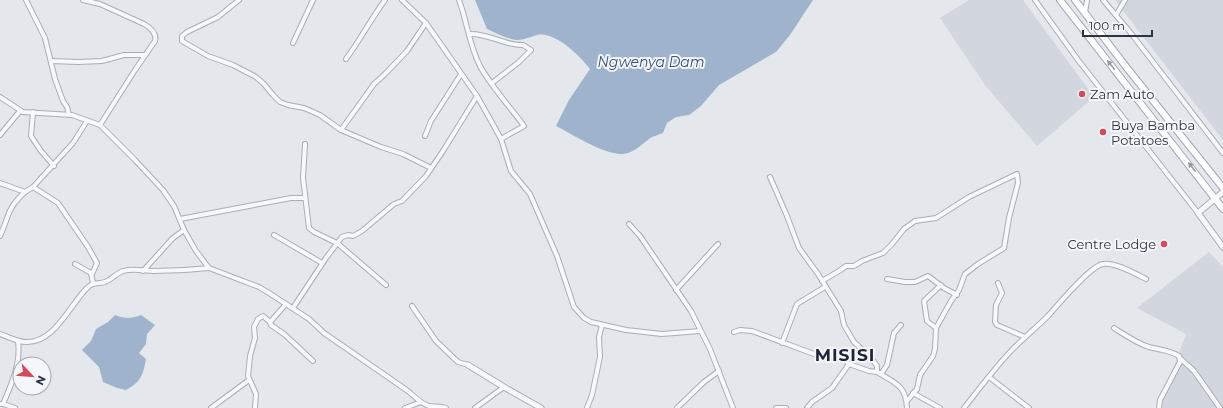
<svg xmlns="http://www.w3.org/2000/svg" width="1223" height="408" font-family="Montserrat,sans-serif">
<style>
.built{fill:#d2d6de}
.water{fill:#9fb4cc}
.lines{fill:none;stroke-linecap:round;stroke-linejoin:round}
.minor-casing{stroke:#a9aeb7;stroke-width:6}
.tertiary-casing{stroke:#a9aeb7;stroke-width:7}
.primary-casing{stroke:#a3abb8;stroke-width:8}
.minor{stroke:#f7f8fa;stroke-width:4}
.tertiary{stroke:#f7f8fa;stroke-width:5}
.primary{stroke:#fff;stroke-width:6}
.oneway{fill:#959aa2}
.poi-dot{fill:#d1495b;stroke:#f4f6f9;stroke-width:1.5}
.labels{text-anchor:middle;stroke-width:4;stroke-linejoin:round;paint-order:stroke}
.poi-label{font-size:13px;fill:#2b3445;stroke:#f4f6f9;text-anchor:start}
.water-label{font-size:14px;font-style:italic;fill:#34527a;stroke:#f4f6f9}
.district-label{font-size:17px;font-weight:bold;letter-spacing:1px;fill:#1d2536;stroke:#f4f6f9}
</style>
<rect width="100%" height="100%" fill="#e4e7ec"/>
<g class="built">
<path d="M969 0H1023L1094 97 1037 146 985 85 940 18Z"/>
<path d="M1115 0H1223V140L1128 17Z"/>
<path d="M1209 252 1223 267V408H1161L1160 406 1186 334 1137 308Z"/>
</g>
<g class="water">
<path d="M475 0H813L790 35 776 52 719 85 701 106 689 115 676 117 667 123 663 133C658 135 653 136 649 139 642 144 637 150 628 153 609 159 573 134 556 126L569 100 590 69C580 56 555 31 537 35 529 37 525 40 516 40 507 39 496 33 487 29Z"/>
<path d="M115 315C125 319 131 319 141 315L155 325 147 334 146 344 139 353 146 359C143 375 141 382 126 390L117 388 103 382 99 367 82 350 91 341 96 329 108 322Z"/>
</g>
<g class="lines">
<g class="minor-casing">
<g id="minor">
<path d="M26 0 45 38 55 79 63 101 67 107 69 115"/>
<path d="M83 0 100 4 144 24C151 28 157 33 155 41L135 70 100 125"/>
<path d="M239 0 218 17 187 32 182 36V41L208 56 233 65 256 77 264 84 273 95 280 102 288 105 304 108 320 115 341 130 381 147 403 154 431 168"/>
<path d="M402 0 426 23 477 96 490 119 501 139 511 171 530 194 557 256 574 307 584 318 591 322 626 330 662 334 700 331"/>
<path d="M459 0C467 21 469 45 480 66 490 85 511 108 524 126L501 139"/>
<path d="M1035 0 1078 60 1198 213"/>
<path d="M1103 0 1130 32 1223 153"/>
<path d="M1085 13 1087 0"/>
<path d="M1116 15 1125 0"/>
<path d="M469 34C489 33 505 46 523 45L531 50 519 62 492 83"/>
<path d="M293 43 313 0"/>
<path d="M346 59C360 40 371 19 385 0"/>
<path d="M51 61 78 62 102 61 124 55H145"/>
<path d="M0 97 23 112 72 115 100 125 134 159 163 190 174 206 184 230 196 251 209 268 259 287 269 293 309 319 324 333 408 391C414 396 421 404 429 406 435 407 440 406 446 408"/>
<path d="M33 112 31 136 41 151 54 166"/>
<path d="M341 130 374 84 385 74 407 51 426 23"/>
<path d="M0 135 20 111"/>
<path d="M425 136 431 121 461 74"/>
<path d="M305 144 303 178 309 228 314 232 337 243 386 285"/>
<path d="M770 177 787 216 799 248 818 274 841 311 844 325 854 342 872 359 877 366V372C895 383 906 385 907 408"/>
<path d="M0 183 25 192 33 187 73 143 87 121"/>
<path d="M33 187 58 203 88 247 97 263 92 274"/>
<path d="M180 219 291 198H305"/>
<path d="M629 224 640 236 691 311 710 349 733 408"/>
<path d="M274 235 322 263"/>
<path d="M0 236C3 229 5 224 7 218 10 208 17 199 25 192"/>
<path d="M75 264 91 273 93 283"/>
<path d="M143 271 173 238 184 230"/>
<path d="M887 279 905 282H915L928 276 944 288 957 295"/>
<path d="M822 281 839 271 846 266H854L862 261 883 253 892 244 904 229 915 221 936 218 969 197 1017 174 1018 183 1009 218 1004 248 978 264 965 274 959 290 951 301 936 328 935 349 933 356 920 375 917 389 907 401"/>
<path d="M998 283 1002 293 996 305 995 322 997 325 1025 337"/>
<path d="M676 290 718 244"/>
<path d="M412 306 436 341 458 362 468 365"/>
<path d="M293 308 326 258 342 237 348 235 353 236 362 231 394 204 402 201 426 176 443 151 477 96"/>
<path d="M270 322 271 325 284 334 313 361"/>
<path d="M936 328 927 321 924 301 941 285"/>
<path d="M1114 328C1125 335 1136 343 1149 347 1160 350 1170 350 1179 356L1180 362 1160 400 1159 408"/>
<path d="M734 332 740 330 752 331 814 354 844 359 849 364"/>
<path d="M0 334C9 337 17 342 26 342 55 343 70 304 88 287 93 282 99 284 105 282 112 279 117 273 123 271 133 268 144 271 154 271 172 271 191 270 209 268"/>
<path d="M782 343 797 304 825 287"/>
<path d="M1181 359 1194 371 1220 408"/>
<path d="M881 374 887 365 894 333 901 325"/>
<path d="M989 377 1029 408"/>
<path d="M913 393 940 408"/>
<path d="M0 404H3C12 383 21 363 18 341"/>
<path d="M3 404 15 408"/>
<path d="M211 408 249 380"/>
<path d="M255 408 256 394 248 376 250 356 255 338 254 327 258 319 263 316 270 322 271 321 286 304"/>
<path d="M405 408 421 402"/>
<path d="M475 408 504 387"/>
<path d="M587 408 592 395 600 357 599 337 602 325"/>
<path d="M677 408 704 382 719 371"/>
<path d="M776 408H786"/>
<path d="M807 408 812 402 832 388 849 364 869 371 877 372"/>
<path d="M964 408C979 389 994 369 1010 352 1022 339 1036 328 1048 316 1058 305 1090 266 1103 264 1115 262 1136 274 1146 279"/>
</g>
</g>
<g class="tertiary-casing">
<g id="tertiary">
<path d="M1223 192 1198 213 1223 247"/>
<path d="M468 365 504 387 541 408"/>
</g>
</g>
<g class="primary-casing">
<g id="primary">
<path d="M1060 0 1223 209"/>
<path d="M1075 0 1127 68 1223 188"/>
</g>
</g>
<use href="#minor" class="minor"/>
<use href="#tertiary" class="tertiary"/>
<use href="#primary" class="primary"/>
</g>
<defs><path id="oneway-solid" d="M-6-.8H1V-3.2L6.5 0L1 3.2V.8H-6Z"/></defs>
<g class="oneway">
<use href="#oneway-solid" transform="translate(1111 65) rotate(-129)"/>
<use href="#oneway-solid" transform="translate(1192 167) rotate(-128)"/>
</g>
<g class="poi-dot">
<circle cx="1082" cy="94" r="4"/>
<circle cx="1103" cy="132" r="4"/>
<circle cx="1164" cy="244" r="4"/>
</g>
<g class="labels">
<g class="poi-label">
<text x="1090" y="99">Zam Auto</text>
<text x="1111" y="130">Buya Bamba<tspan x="1111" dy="15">Potatoes</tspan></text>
<text x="1156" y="249" text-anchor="end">Centre Lodge</text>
</g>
<g class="water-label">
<text x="651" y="67">Ngwenya Dam</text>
</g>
<g class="district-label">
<text x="845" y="361">MISISI</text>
</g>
</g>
<g transform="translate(32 376) rotate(116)"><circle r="19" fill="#f4f6f9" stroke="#a4a8b1"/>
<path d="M0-3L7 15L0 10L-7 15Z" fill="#d1495b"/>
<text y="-6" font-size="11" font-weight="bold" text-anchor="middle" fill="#2b3445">N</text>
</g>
<path d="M1083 30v6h69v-6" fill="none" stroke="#2b3445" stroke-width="2"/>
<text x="1089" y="30" font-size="12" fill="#2b3445" stroke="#f4f6f9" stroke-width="3" paint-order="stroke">100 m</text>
</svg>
